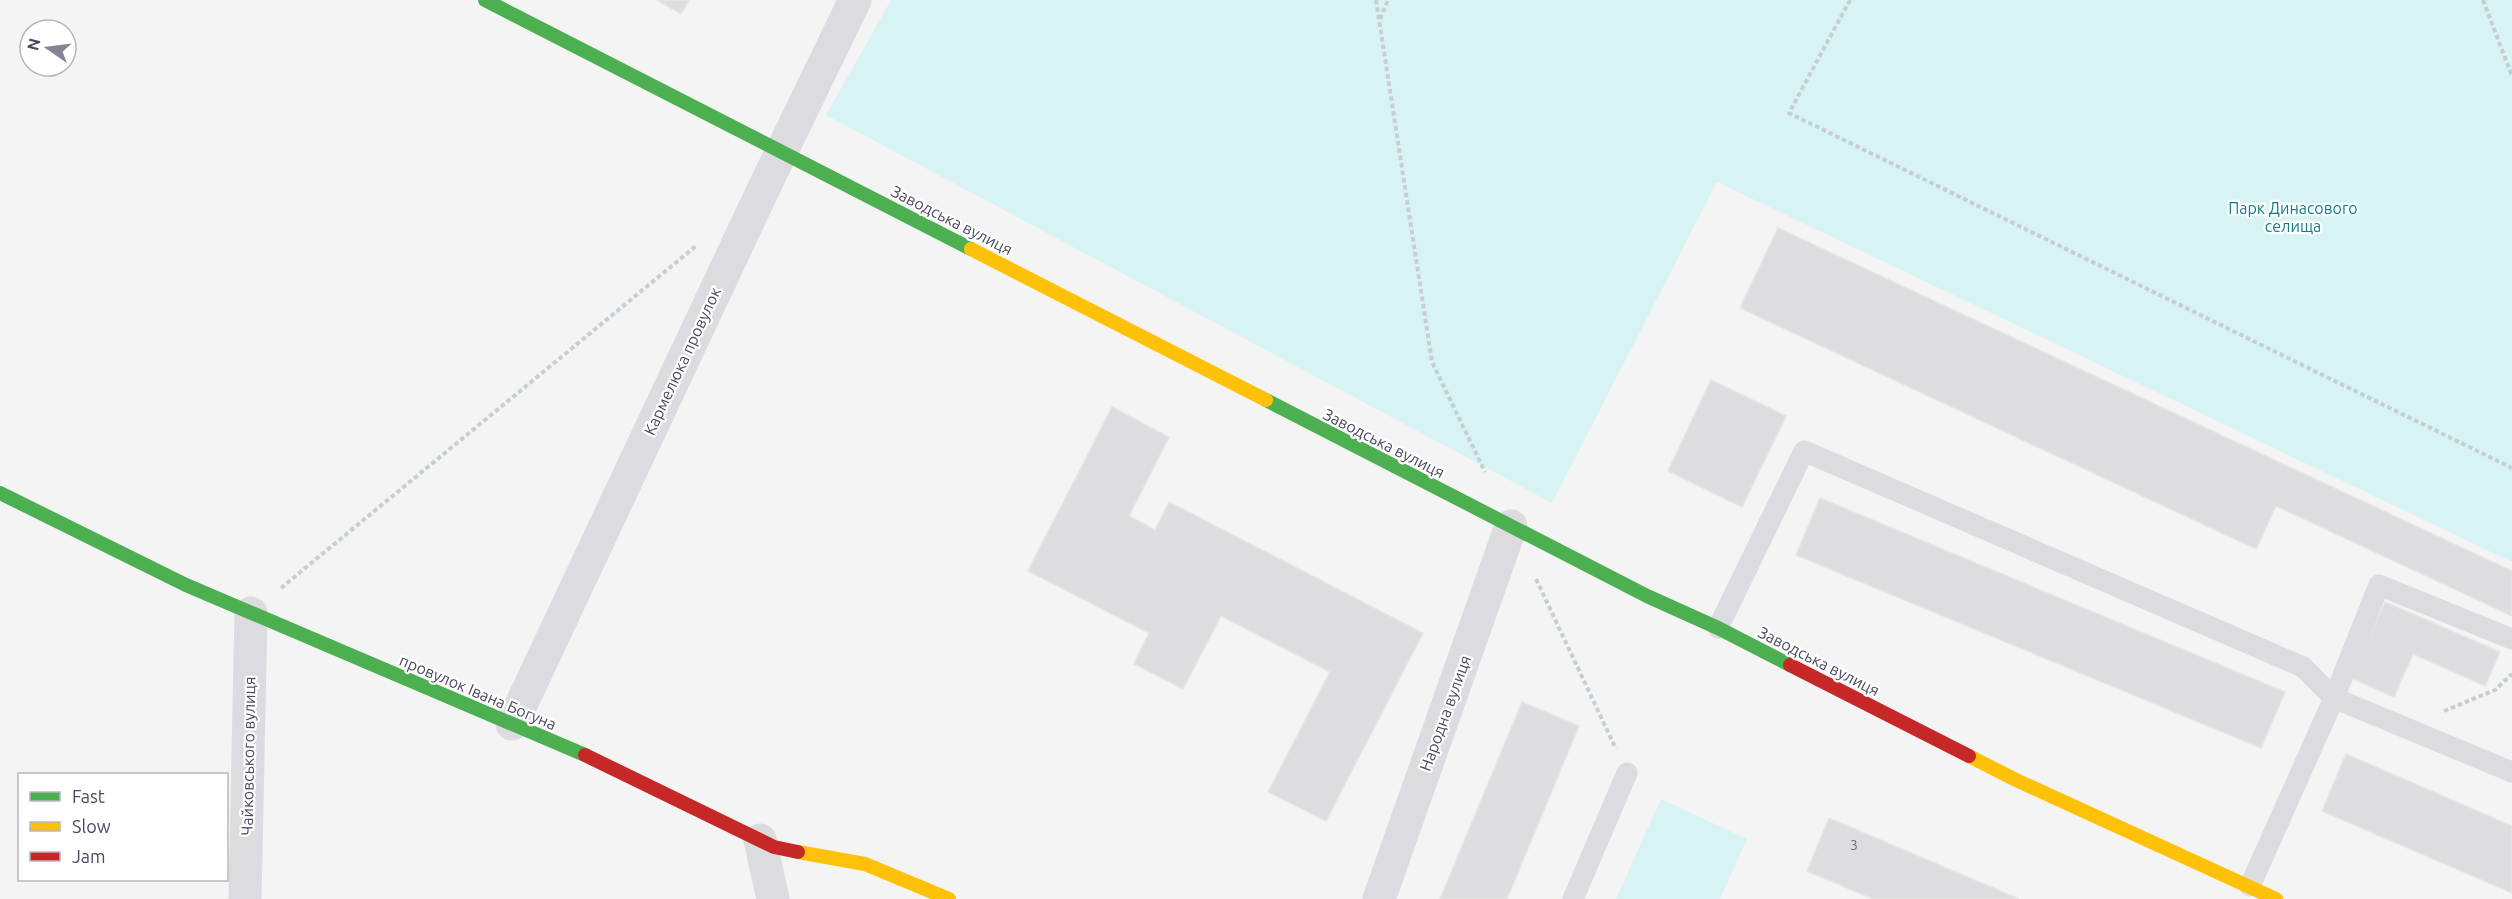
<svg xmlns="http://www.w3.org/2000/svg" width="2512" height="899" font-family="Ubuntu,sans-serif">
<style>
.green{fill:#d8f3f3}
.building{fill:#dddddf;stroke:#e6e5e6;stroke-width:1.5}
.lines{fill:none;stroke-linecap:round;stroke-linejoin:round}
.path{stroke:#c5cfd3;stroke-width:4;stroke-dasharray:4.5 3;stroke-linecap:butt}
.lane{stroke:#dbdbe0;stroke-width:21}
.street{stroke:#dbdbe0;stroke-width:33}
.fast{stroke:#4caf50;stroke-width:14}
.slow{stroke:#ffc107;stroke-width:14}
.jam{stroke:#c62828;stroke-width:14}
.labels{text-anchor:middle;stroke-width:4.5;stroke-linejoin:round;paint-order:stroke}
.number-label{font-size:14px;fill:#717082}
.park-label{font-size:16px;fill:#127e8b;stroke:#fff}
.street-label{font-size:16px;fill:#4b4962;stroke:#fff}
</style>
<rect width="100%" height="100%" fill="#f4f4f4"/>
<g class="green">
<path d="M891 0H2512V562L1717 182 1552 503 826 115Z"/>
<path d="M1661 799 1747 839 1720 899H1616Z"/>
</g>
<g class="building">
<path d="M657 0H689L681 14Z"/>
<path d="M1778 228 2512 571V616L2276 506 2256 549 1740 308Z"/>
<path d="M1711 380 1786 416 1742 507 1668 471Z"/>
<path d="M1112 407 1169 437 1129 516 1155 530 1169 502 1423 633 1326 821 1268 792 1330 672 1221 616 1183 689 1134 664 1149 633 1028 571Z"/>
<path d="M1820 498 2285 692 2261 748 1796 555Z"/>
<path d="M2385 602 2500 652 2485 686 2413 654 2394 697 2351 678Z"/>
<path d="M1522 702 1579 726 1507 899H1440Z"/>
<path d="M2346 754 2512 826V893L2322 811Z"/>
<path d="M1829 818 2019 899H1873L1807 871Z"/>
</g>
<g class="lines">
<g class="path">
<path d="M1376 0 1432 362 1485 472"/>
<path d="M1850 0 1789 113 2512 468"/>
<path d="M2483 0 2512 76"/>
<path d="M1380 19 1388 0"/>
<path d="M1536 579 1616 749"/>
<path d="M281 588 696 246"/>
<path d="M2444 711 2495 690 2512 674"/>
</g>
<g class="lane">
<path d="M1718 628 1804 451 2303 667 2334 698 2512 772"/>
<path d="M2250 886 2334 698 2379 585 2512 639"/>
<path d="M1573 899 1627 773"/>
</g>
<g class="street">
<path d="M512 724 762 192 855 0"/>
<path d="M760 840 773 899"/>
<path d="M245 899 251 613"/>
<path d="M1379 899 1511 526"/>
</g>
<g class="fast">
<path d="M485 0 971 249"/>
<path d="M1266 400 1647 596 1718 628 1790 665"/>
<path d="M0 493 186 585 585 755"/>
</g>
<g class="slow">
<path d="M971 249 1266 400"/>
<path d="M1969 756 2016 780 2276 899"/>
<path d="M798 852 865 864 949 899"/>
</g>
<g class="jam">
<path d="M1790 665 1969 756"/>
<path d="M585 755 774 847 798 852"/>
</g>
</g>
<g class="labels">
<g class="number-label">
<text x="1854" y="850">3</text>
</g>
<g class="park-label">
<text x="2293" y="214">Парк Динасового<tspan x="2293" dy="18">селища</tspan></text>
</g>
<g class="street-label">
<text transform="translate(952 220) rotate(27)" y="6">Заводська вулиця</text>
<text transform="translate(682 361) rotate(-65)" y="6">Кармелюка провулок</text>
<text transform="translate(1384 443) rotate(27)" y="6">Заводська вулиця</text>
<text transform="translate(1819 661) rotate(27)" y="6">Заводська вулиця</text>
<text transform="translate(478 692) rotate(23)" y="6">провулок Івана Богуна</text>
<text transform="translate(1445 713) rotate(-70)" y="6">Народна вулиця</text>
<text transform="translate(248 756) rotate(-89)" y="6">Чайковського вулиця</text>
</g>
</g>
<rect x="18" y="773" width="210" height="108" fill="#ffffff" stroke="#b7b6c0" stroke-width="1.5"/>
<rect x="30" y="792" width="30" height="9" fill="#4caf50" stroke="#b7b6c0" stroke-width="1.5"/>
<text x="72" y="803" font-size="18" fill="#4b4962">Fast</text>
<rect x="30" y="822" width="30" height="9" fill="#ffc107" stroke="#b7b6c0" stroke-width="1.5"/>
<text x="72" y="833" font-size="18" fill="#4b4962">Slow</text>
<rect x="30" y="852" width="30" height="9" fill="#c62828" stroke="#b7b6c0" stroke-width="1.5"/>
<text x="72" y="863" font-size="18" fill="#4b4962">Jam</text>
<g transform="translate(48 48) rotate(284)"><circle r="28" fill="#ffffff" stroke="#b7b6c0" stroke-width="1.5"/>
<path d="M0-4.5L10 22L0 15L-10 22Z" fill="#868595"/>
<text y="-9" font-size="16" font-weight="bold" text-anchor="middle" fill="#4b4962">N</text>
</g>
</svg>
